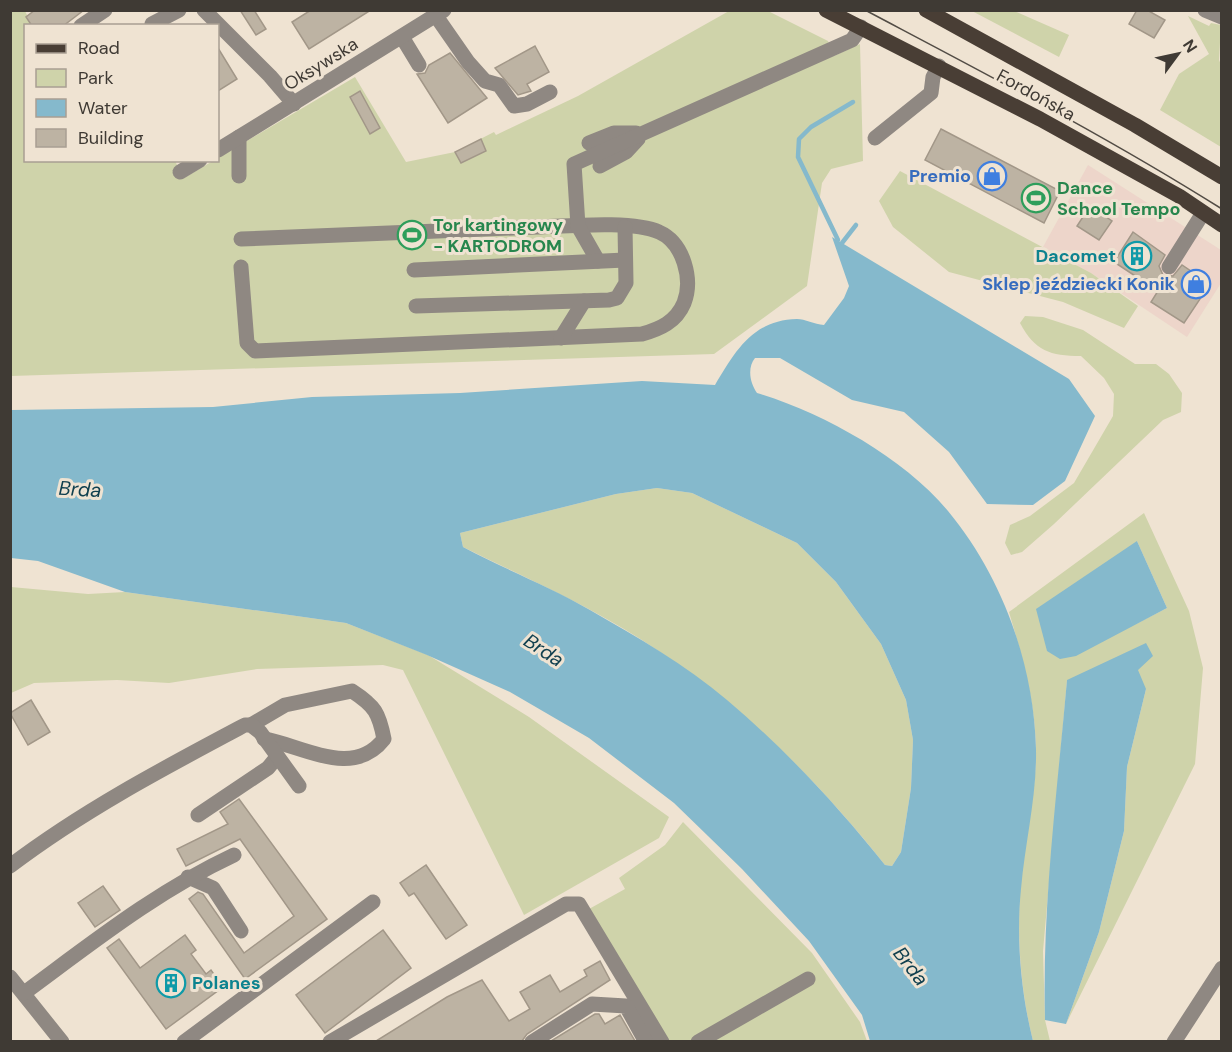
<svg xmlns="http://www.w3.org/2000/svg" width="1232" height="1052" font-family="'DM Sans',sans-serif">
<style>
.commercial{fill:#edd5ca}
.green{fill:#cfd3aa;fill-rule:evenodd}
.water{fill:#85b9cc;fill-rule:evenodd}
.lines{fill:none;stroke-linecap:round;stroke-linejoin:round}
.stream{stroke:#85b9cc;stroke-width:4.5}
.building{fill:#bdb3a3;stroke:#a29788;stroke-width:1.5}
.minor{stroke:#8f8882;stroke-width:15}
.major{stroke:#493e35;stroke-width:15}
.tram{stroke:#524c45;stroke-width:1.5}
.labels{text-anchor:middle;stroke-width:6;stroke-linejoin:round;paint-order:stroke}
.street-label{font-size:18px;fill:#3f3a34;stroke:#efe3d2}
.shop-label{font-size:18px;font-weight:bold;fill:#366cbe;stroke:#efe3d2;text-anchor:end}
.leisure-label{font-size:18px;font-weight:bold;fill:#27864d;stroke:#efe3d2;text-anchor:start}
.culture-label{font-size:18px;font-weight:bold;fill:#0d838f;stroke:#efe3d2;text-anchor:end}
.water-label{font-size:20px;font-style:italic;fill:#11404f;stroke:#efe3d2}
</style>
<rect width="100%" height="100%" fill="#efe3d2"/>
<path class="commercial" d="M1088 165 1221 250V283L1187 337 1091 273 1043 247Z"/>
<g class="green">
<path d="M766 10 828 41 834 56 860 44 863 161 831 169 822 183 807 286 714 354 11 376 10 11H25L32 25 26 26V160L175 161 184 178 355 77 406 162 455 152 494 132 496 135 578 96 729 11Z"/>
<path d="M972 11H1014L1069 35 1059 57Z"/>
<path d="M1188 16 1209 26 1211 23 1221 25 1219 60 1222 67 1221 147 1160 110 1179 74 1209 54Z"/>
<path d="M900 171 1091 273 1138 306 1124 328 1063 302 949 272 893 227 879 201Z"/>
<path d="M1025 316 1043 317 1083 330 1135 364H1156L1169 374 1182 393 1181 412 1163 420 1054 524 1022 552 1011 555 1005 543 1010 525 1030 516 1074 483 1113 416 1114 394 1104 378 1081 356C1050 356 1035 351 1020 323Z"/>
<path d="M657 488 692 493 797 543 836 582 881 644 906 700 913 740 911 788 901 852 892 866 885 865C820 783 748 711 660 652 599 610 530 580 463 547L460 533 616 494Z"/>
<path d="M1144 513 1189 611 1203 668 1195 764 1066 1024 1099 932 1124 831 1127 767 1146 689 1067 680 1043 951 1045 1020 1050 1041H1033C1021 993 1017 942 1020 892 1023 845 1036 799 1036 751 1036 705 1022 656 1009 612ZM1137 541 1167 608 1136 624Z"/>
<path d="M11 587 88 594 125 592 346 623 428 655 529 717 669 817 659 838 524 915 403 670 383 665 257 669 169 683 117 680 34 683 11 693Z"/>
<path d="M683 822 812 953 860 1022 867 1041H657L589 909 625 889 619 878 665 845Z"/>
</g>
<g class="water">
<path d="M832 237 1069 379 1095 416 1065 481 1033 505 987 504 949 452 904 412 852 400 780 358H755C747 368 750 383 757 393 823 413 903 457 948 511 1002 576 1034 664 1036 749 1037 796 1025 842 1021 889 1016 939 1021 993 1033 1041H870L862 1015 809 941 742 869 674 803 589 738 510 692 427 655 346 623 125 592 38 561 11 558V410L213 407 312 397 460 393 642 381 715 385C735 352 752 320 797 319 805 319 814 324 824 325L844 298 849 286ZM657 488 692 493 797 543 836 582 881 644 906 700 913 740 911 788 901 852 892 866 885 865C837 805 786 750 727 700 686 665 637 637 590 610 549 586 504 569 463 547L460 533 616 494Z"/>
<path d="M1137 541 1167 608 1076 656 1060 659 1047 651 1036 609Z"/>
<path d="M1146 643 1153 656 1138 670 1146 689 1127 767 1124 831 1099 932 1066 1024 1045 1020C1042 906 1057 794 1067 680Z"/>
</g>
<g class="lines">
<g class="stream">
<path d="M838 240 798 157 799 139 811 127 853 102"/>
<path d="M842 243 856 225"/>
</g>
</g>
<g class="building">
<path d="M35 10H84L63 26H32L26 17Z"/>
<path d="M240 10H254L266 29 256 35Z"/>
<path d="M311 10H371L309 49 292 22Z"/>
<path d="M1137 10H1147L1165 20 1154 38 1129 24Z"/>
<path d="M535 46 549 72 527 84 531 91 518 95 495 68Z"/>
<path d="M218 48 237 79 218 91Z"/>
<path d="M450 53 487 98 448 123 417 74 425 73 429 65Z"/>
<path d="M360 91 380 128 370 134 350 97Z"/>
<path d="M941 129 1060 191 1044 223 925 160Z"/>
<path d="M481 139 486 151 461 163 455 152Z"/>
<path d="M1090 206 1112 221 1099 240 1077 226Z"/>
<path d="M1133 232 1165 255 1159 266 1163 275 1173 276 1182 265 1210 284 1184 323 1151 302 1158 291 1114 262Z"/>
<path d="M31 700 50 732 28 745 10 713Z"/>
<path d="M239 799 327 919 245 979 189 899 198 892 203 894 244 953 294 916 240 839 186 866 177 849 228 824 220 812Z"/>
<path d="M426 865 467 925 446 939 414 893 409 896 400 883Z"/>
<path d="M103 886 120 910 95 927 78 903Z"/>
<path d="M383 930 411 968 325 1033 296 995Z"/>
<path d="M185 935 196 950 191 954 206 974 211 970 223 987 166 1029 107 948 119 939 140 968Z"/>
<path d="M600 961 610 980 527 1034 522 1041H376L447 997 482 980 509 1021 530 1009 520 992 550 975 560 992 587 976 584 970Z"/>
<path d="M595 1014H599L605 1024 620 1015 635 1041H551Z"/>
</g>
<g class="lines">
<g class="minor">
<path d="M204 10 270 76 294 104"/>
<path d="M1205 10 1222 17"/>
<path d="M436 16 468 62 485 81 499 85 514 106 527 104 550 92"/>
<path d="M152 24 179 10"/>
<path d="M81 26 105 10"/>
<path d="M402 37 419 65"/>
<path d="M239 137V176"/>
<path d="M875 138 931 93 933 77 939 66"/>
<path d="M589 143 614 133H636"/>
<path d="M218 150 444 10"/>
<path d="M600 166 626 152 638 139"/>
<path d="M180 172 200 160"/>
<path d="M241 239C340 235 438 231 537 227 567 226 634 220 659 232 684 243 693 280 684 303 676 322 660 329 642 334L255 351 247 343 241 267"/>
<path d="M598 261 578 226 574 164 852 40 861 27"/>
<path d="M1169 267 1203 213"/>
<path d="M414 270 625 260"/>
<path d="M416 306 609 300 617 298 626 283 625 227"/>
<path d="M561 338 584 301"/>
<path d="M251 725 285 705 352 691C375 706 379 713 384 739 353 779 304 746 264 739"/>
<path d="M198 815 268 768 277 757"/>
<path d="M10 866C84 810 164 768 245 725H251L260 732 299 786"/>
<path d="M188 877 213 888 241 931"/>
<path d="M10 977 62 1042"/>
<path d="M24 993C92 943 157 891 234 855"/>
<path d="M184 1042 373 902"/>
<path d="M330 1042 566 904H579L662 1042"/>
<path d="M532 1042 592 1004 626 1006 646 1042"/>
<path d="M698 1042 808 979"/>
<path d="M1174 1042 1222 968"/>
</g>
<g class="major">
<path d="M826 10 1040 119 1179 196 1222 225"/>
<path d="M926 10 1135 125 1222 177"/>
</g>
<path class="tram" d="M865 10C986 74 1106 136 1222 209"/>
</g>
<defs>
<g id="shop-ring" transform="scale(1.5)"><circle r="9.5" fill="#efe3d2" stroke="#3f7fe0" stroke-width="1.5"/><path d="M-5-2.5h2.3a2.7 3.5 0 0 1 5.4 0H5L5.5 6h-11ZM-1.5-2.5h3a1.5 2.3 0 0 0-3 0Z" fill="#3f7fe0"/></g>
<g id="stadium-ring" transform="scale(1.5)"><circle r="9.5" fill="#efe3d2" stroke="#2e9e5b" stroke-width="1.5"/><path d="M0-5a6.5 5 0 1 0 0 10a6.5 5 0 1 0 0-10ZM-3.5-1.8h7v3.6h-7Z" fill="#2e9e5b"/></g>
<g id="building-ring" transform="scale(1.5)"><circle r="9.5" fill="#efe3d2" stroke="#0f9aa8" stroke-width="1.5"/><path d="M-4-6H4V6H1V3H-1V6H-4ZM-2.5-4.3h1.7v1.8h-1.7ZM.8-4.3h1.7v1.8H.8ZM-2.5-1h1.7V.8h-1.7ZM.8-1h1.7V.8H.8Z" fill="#0f9aa8"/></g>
</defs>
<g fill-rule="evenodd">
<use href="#shop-ring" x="992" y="176"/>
<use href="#stadium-ring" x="1036" y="198"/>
<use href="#stadium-ring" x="412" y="235"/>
<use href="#building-ring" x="1137" y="256"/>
<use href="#shop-ring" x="1196" y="284"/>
<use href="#building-ring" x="171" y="983"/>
</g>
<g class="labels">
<g class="street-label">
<text transform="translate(321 64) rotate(-32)" y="6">Oksywska</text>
<text transform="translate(1036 95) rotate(29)" y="6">Fordońska</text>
</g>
<g class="shop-label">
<text x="971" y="182">Premio</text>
<text x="1175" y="290">Sklep jeździecki Konik</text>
</g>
<g class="leisure-label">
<text x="1057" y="194">Dance<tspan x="1057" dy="21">School Tempo</tspan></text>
<text x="433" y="231">Tor kartingowy<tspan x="433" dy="21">- KARTODROM</tspan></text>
</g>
<g class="culture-label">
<text x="1116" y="262">Dacomet</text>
<text x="192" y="989" text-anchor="start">Polanes</text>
</g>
<g class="water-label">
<text transform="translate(80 489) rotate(3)" y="7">Brda</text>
<text transform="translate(544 650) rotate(33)" y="7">Brda</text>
<text transform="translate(911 966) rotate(52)" y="7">Brda</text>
</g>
</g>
<rect width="1232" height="1052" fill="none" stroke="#3f3a34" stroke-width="24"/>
<rect x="24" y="24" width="195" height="138" fill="#efe3d2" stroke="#a99f93" stroke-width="1.5"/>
<rect x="36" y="44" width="30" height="9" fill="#493e35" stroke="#a99f93" stroke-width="1.5"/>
<text x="78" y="54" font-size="18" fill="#3f3a34">Road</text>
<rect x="36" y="69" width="30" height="18" fill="#cfd3aa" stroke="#a99f93" stroke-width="1.5"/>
<text x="78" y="84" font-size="18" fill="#3f3a34">Park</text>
<rect x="36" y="99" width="30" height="18" fill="#85b9cc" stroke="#a99f93" stroke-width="1.5"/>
<text x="78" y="114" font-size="18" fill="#3f3a34">Water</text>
<rect x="36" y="129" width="30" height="18" fill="#bdb3a3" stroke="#a99f93" stroke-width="1.5"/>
<text x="78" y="144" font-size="18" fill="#3f3a34">Building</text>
<g transform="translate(1178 54) rotate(57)" stroke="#efe3d2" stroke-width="4.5" paint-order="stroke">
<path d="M0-4.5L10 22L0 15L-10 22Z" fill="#3f3a34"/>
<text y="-9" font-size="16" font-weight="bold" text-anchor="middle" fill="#3f3a34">N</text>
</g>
</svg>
